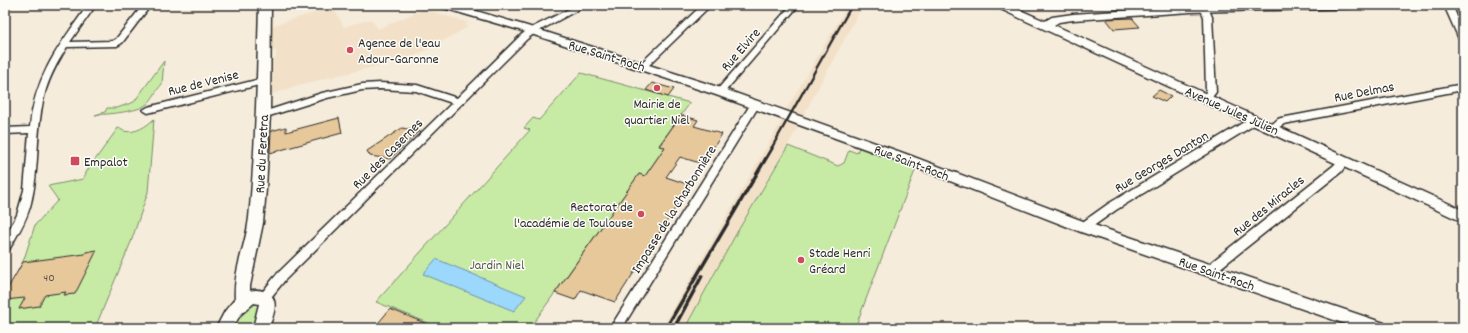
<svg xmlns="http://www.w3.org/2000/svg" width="1468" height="333" font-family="Dekko,sans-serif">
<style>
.built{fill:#f2e1c8}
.green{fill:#c7eba5;stroke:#798b68}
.water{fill:#9bd8fc;stroke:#6e93a8}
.building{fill:#e7c89a;stroke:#2b2b2b}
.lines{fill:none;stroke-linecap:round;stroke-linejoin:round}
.street-casing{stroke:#2b2b2b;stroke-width:3}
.secondary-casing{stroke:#2b2b2b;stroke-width:3}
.street{fill:#fdfcf7;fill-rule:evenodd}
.secondary{fill:#fdfcf7;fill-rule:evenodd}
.rail-far1{stroke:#2b2b2b;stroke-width:2.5}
.rail{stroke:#2b2b2b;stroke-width:3.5}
.poi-dot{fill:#d1495b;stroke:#fdfcf7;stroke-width:1.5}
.labels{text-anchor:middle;stroke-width:3;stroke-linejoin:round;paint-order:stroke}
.number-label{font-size:12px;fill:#5a5247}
.poi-label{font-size:14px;fill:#2b2b2b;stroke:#fdfcf7;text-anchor:start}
.street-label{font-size:14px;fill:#2b2b2b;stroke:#fdfcf7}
.park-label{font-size:14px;fill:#525b4a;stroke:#fdfcf7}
</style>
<rect width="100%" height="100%" fill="#f6ecdb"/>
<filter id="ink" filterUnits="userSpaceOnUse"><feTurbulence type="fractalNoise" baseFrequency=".025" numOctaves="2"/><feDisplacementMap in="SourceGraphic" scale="8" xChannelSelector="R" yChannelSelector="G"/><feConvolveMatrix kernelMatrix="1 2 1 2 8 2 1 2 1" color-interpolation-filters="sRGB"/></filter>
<g filter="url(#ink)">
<g class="built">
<path d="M848 5H863L803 116 798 115 794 124 799 126 736 234 685 328H662L782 120 784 121 789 112 786 110Z"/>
<path d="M333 7 344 27 371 19 378 29 424 9 473 24 468 23 465 25 468 27 414 57 299 85 272 94 271 59 276 58V51L270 50 271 26Z"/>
</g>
<g class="green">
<path d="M164 61 162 84C156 90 154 98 147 104 139 112 107 114 95 115L105 112 107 108H117L134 102Z"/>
<path d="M581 73 690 103 659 145 665 147 645 176 639 174 530 328H441L376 302 530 130 524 128 533 118 539 120Z"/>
<path d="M154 119 148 192 131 242 95 328H5V297L24 259 35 225 58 200 48 186 83 179 87 171 118 128C120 128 121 130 124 131 135 134 147 126 154 119Z"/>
<path d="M788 146 838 166 844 163 849 150 857 153 859 147 916 168 855 328H685L736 234Z"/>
<path d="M249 303H259L257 328H228Z"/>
</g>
<path class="water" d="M436 259 526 296 514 311 423 274Z"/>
<g class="building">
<path d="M1132 18 1140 27 1114 29 1106 19Z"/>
<path d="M652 83 674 89 668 97 646 90Z"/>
<path d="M1159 90 1171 96 1165 102 1152 96Z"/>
<path d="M681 115 698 120 694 126 722 134 703 164 680 157 666 177 690 185 615 302 581 290 575 300 555 293 639 174 645 176 665 147 659 146Z"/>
<path d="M339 118 342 133 270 153 271 131 286 127V132Z"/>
<path d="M402 128 419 131 390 159 370 156 367 151Z"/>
<path d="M97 250 75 294 64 295 66 292 45 295 39 306 19 309 25 298 5 300V293L23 262 85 254 86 252Z"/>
<path d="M390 309 437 328H374Z"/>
</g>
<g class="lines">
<g class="street-casing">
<g id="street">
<path d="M88 5H96L70 42 112 41 116 39 143 5H151L122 43 117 46 67 47C57 63 48 79 44 97 35 132 40 168 31 203 27 220 17 235 9 250L5 251V237L17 215 24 190 29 133 5 134V128L30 127C34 77 60 44 88 5Z"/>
<path d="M577 5H587L535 33 527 39 285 280 268 301 264 303 260 301 258 298 260 295 277 274 452 103 416 91 380 89 362 90 327 98 263 118 258 115 260 113 322 93 362 84 380 83 417 85 457 98 521 35 529 29Z"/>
<path d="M702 5H711L646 68H640L639 66 640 64Z"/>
<path d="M791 5H799L723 94H717L715 92 717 90Z"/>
<path d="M1199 5H1207L1212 17 1216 92 1210 100 1207 101 1202 98 1206 92 1204 17Z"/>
<path d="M1444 5H1452L1463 30V42L1459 39Z"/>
<path d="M264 78 267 79 268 81 267 83 148 113 143 110 148 107Z"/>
<path d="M1463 84V90L1284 124 1273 131 1268 128 1278 119 1281 118Z"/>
<path d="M755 101 760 104 622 328H610L752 102Z"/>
<path d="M1254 116 1259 119 1251 127 1116 210 1092 227 1090 231 1086 232 1082 231 1081 228 1084 221 1108 204Z"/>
<path d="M1344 158 1349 161 1341 172 1218 270 1215 275 1211 277 1207 275 1205 272 1209 264 1333 166 1340 159Z"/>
</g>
</g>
<g class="secondary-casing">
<g id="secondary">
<path d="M259 5H271L270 115 266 189 263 223 250 286V291C255 289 261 290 266 292 281 299 273 315 269 328H253L259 304 254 303 241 314 232 328H216L225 311 235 299C233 271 246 245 249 218 256 147 257 76 259 5Z"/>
<path d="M438 5H456L527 26 724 89 906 154 1091 224 1384 323 1386 328H1357L1081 232 896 160 716 95 519 30 440 7Z"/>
<path d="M994 5H1009L1045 21 1052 17 1073 14 1191 6 1357 5 1351 8 1191 12 1073 20 1059 22 1054 25 1463 210V222L996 7Z"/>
</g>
</g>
<use href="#street" class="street"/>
<use href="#secondary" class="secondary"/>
<path class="rail-far1" d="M771 149 852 5"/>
<g class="rail">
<path d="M666 328 772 148"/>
<path d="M674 328 702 276"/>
</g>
</g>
</g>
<g class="poi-dot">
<circle cx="350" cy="50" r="4"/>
<circle cx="657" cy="88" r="4"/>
<rect x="70" y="156" width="10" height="10" rx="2"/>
<circle cx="641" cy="214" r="4"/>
<circle cx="801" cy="260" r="4"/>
</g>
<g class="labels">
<g class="number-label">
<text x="49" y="281">40</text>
</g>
<g class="poi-label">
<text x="358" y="47">Agence de l'eau<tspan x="358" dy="16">Adour-Garonne</tspan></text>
<text x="657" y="108" text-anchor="middle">Mairie de<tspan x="657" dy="16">quartier Niel</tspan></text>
<text x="84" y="166">Empalot</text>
<text x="633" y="211" text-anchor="end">Rectorat de<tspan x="633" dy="16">l'académie de Toulouse</tspan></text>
<text x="809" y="257">Stade Henri<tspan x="809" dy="16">Gréard</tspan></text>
</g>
<g class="street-label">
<text transform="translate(740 49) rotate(-49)" y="5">Rue Elvire</text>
<text transform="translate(607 55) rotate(17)" y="5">Rue Saint-Roch</text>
<text transform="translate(203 82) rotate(-14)" y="5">Rue de Venise</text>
<text transform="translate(1364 91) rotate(-11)" y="5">Rue Delmas</text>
<text transform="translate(1232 110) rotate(24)" y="5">Avenue Jules Julien</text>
<text transform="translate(387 153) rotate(-45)" y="5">Rue des Casernes</text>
<text transform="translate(261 154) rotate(-87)" y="5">Rue du Feretra</text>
<text transform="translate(1161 161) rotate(-31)" y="5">Rue Georges Danton</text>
<text transform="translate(912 162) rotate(21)" y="5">Rue Saint-Roch</text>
<text transform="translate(1268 205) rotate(-39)" y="5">Rue des Miracles</text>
<text transform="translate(673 209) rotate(-58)" y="5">Impasse de la Charbonnière</text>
<text transform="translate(1217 273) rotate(19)" y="5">Rue Saint-Roch</text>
</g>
<g class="park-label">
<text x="497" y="269">Jardin Niel</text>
</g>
</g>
<rect width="1468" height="333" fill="none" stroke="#fdfcf7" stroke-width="20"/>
<rect x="10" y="10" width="1448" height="313" fill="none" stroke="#2b2b2b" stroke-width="1.5" filter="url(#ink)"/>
</svg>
